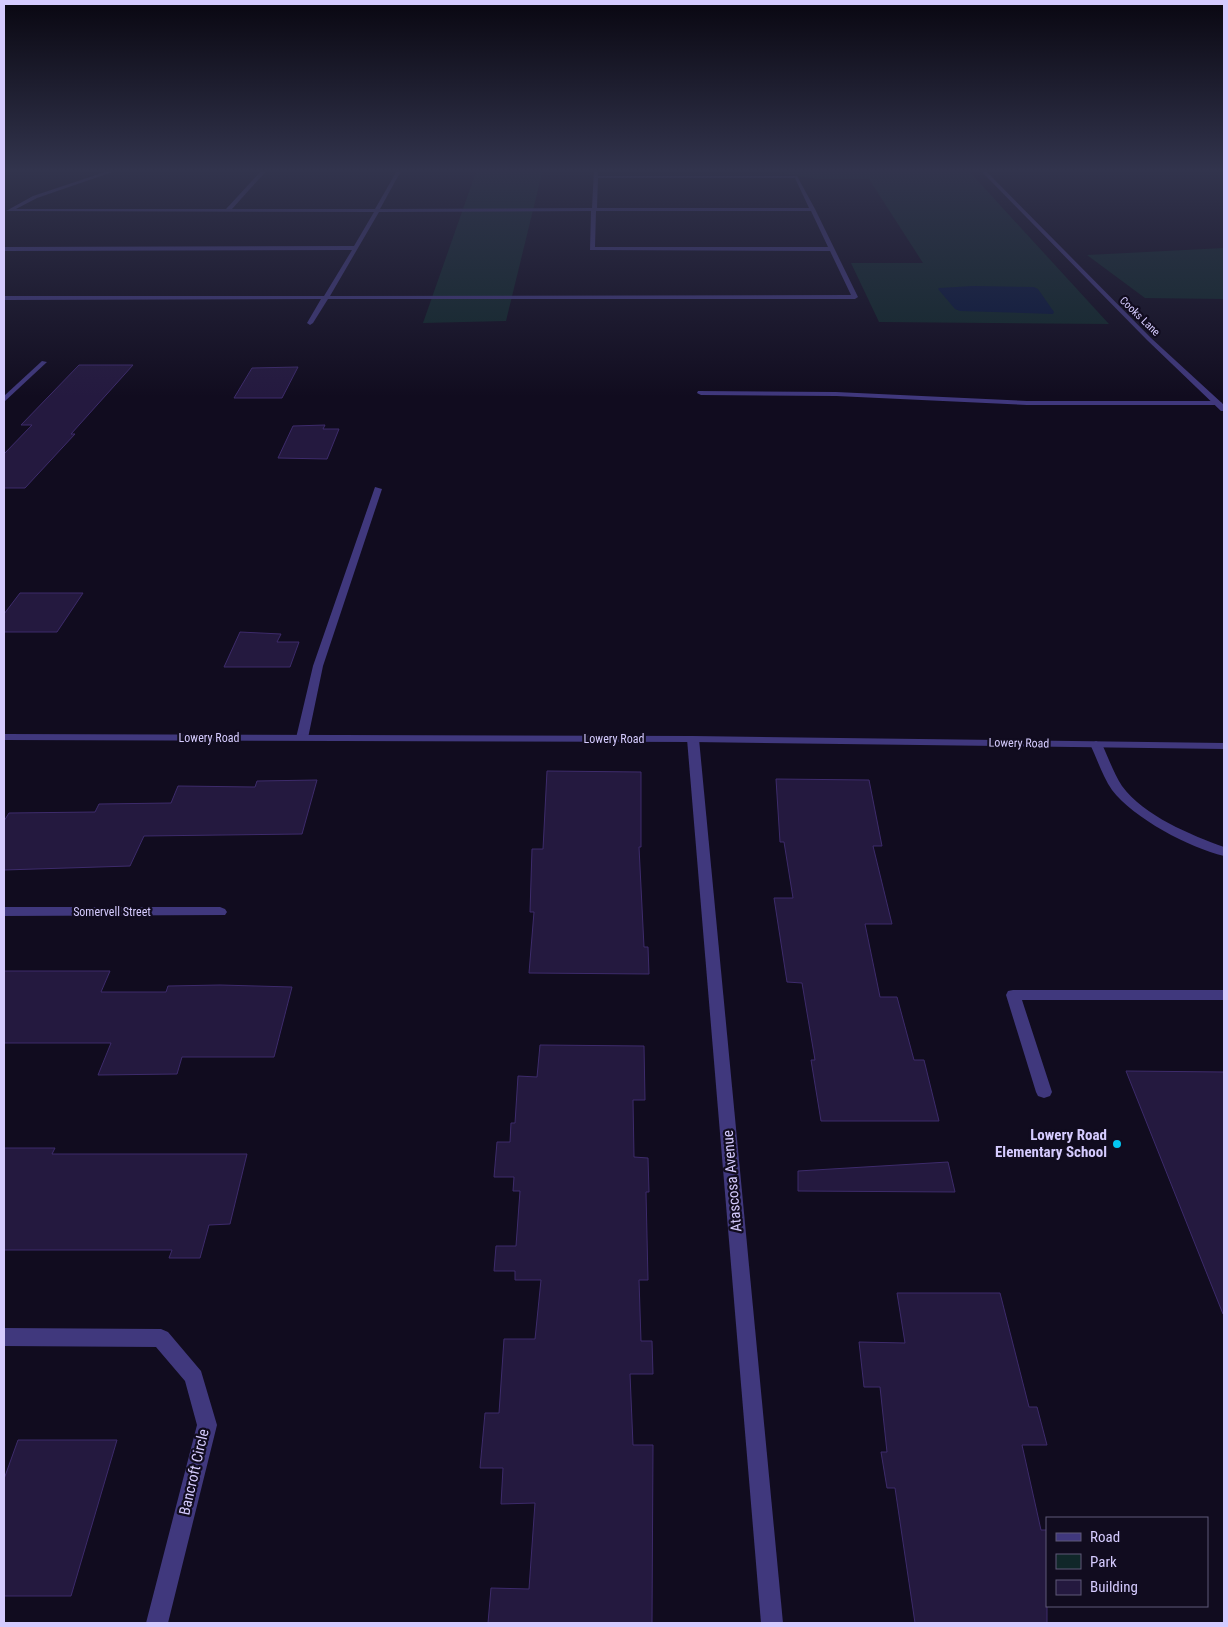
<svg xmlns="http://www.w3.org/2000/svg" width="1228" height="1627" font-family="'Roboto Condensed',sans-serif">
<style>
.green{fill:#102729}
.water{fill:#09173b}
.building{fill:#24193f;stroke:#3d2b6b}
.lines{fill:none;stroke-linecap:round;stroke-linejoin:round}
.service{fill:#40387d;fill-rule:evenodd}
.minor{fill:#40387d;fill-rule:evenodd}
.tertiary{fill:#40387d;fill-rule:evenodd}
.poi-dot{fill:#03c7f2;stroke:#110c1f;stroke-width:2}
.labels{text-anchor:middle;stroke-width:4.5;stroke-linejoin:round;paint-order:stroke}
.far-street-label{font-size:11px;fill:#d5cbfe;stroke:#110c1f}
.street-label{font-size:12px;fill:#d5cbfe;stroke:#110c1f}
.near-poi-label{font-size:15px;font-weight:bold;fill:#d5cbfe;stroke:#110c1f;text-anchor:end}
.near-street-label{font-size:15px;fill:#d5cbfe;stroke:#110c1f}
</style>
<rect width="100%" height="100%" fill="#110c1f"/>
<g class="green">
<path d="M477 169H543L506 321 423 323Z"/>
<path d="M778 169H967L1109 324 879 322 851 263H923L869 179H817L780 173Z"/>
<path d="M1224 248V299L1145 298 1087 255Z"/>
</g>
<path class="water" d="M973 286 1034 287 1038 289 1054 312 1053 314 960 311 955 309 938 289 939 288Z"/>
<g class="building">
<path d="M79 365H133L71 434H75L25 488H4V454L32 425H21Z"/>
<path d="M298 367 282 398H234L252 368Z"/>
<path d="M325 425 323 429H339L327 459 278 458 293 426Z"/>
<path d="M20 593H83L57 632H4V614Z"/>
<path d="M240 632 281 634 277 642H299L290 667H224Z"/>
<path d="M547 771 641 772V847H639L644 947H648L649 974 529 973 534 912H530L532 849H543Z"/>
<path d="M776 779 869 780 882 846H873L892 924H865L880 997H897L914 1060H924L939 1121H821L811 1060H815L802 983 787 982 774 898H793L784 842H780Z"/>
<path d="M317 780 302 834 144 836 130 866 4 870V821L9 813 95 812 99 804 171 803 178 786 255 787 257 781Z"/>
<path d="M4 971H110L101 992H166L168 986 220 985 292 987 274 1057H182L177 1074 98 1075 111 1043H4Z"/>
<path d="M540 1045 644 1046 645 1100H633L634 1157 648 1158 649 1192H646L648 1280H639L641 1341H652L653 1374H630L633 1445H653L652 1623H488L491 1588 529 1589 535 1503 501 1504 503 1468H480L485 1413H499L504 1339H535L541 1280H515V1271H494L496 1246H516L520 1191H513L514 1177H494L497 1142H510L511 1123H515L518 1076 537 1077Z"/>
<path d="M1126 1071 1224 1072V1314H1223Z"/>
<path d="M4 1148H55L52 1154H247L230 1224 209 1225 200 1258H169L172 1250H4Z"/>
<path d="M948 1162 955 1192 798 1191V1171Z"/>
<path d="M897 1293H1000L1029 1407H1037L1047 1445H1022L1041 1530H1047V1623H915L895 1488H887L881 1452H887L880 1387H864L859 1342 905 1343Z"/>
<path d="M18 1440H117L71 1596H4V1479Z"/>
</g>
<g class="lines">
<g class="service">
<path d="M698 391 836 392 1027 401H1218L1222 403 1218 405H1027L836 396 701 395 697 393Z"/>
<path d="M375 487 382 489 323 666 308 738 306 740H298L296 738 313 666Z"/>
<path d="M1096 741 1102 744C1108 757 1114 774 1122 786 1144 816 1191 835 1224 847V856C1190 848 1133 818 1112 790 1103 777 1097 759 1090 744Z"/>
<path d="M1013 990H1224V1000H1022L1052 1092 1050 1096 1044 1098 1038 1096 1036 1092 1006 995 1008 991Z"/>
</g>
<g class="minor">
<path d="M114 169H121L37 198 16 209H226L263 169H268L232 209H375L398 169H402L380 209 592 208 594 169H598V176H797L815 209 858 297 855 299H328L313 323 310 325 307 323 321 299 4 300V296H324L352 250 4 251V247L354 246 374 212 6 211 33 196ZM598 178H795L809 208H597ZM591 211 590 250 830 251 851 295 330 296 379 212ZM596 211H811L828 247H595Z"/>
<path d="M42 361 47 362 4 402V396Z"/>
<path d="M693 736 699 739 783 1623H761L687 739Z"/>
<path d="M220 907 225 909 227 912 225 915 4 916V907Z"/>
<path d="M4 1328 161 1329 168 1332 201 1371 217 1425 168 1623H146L197 1425 185 1381 156 1347 4 1346Z"/>
</g>
<g class="tertiary">
<path d="M979 169H984L1151 338 1224 405V411H1221L1147 340Z"/>
<path d="M4 734 693 736 1224 743V749L693 742 4 740Z"/>
</g>
</g>
<linearGradient id="sky" x2="0" y2="1"><stop stop-color="#090711"/><stop offset="0.43" stop-color="#32344d"/><stop offset="1" stop-color="#32344d" stop-opacity="0"/></linearGradient>
<rect width="1228" height="397" fill="url(#sky)"/>
<circle class="poi-dot" cx="1117" cy="1144" r="5"/>
<g class="labels">
<g class="far-street-label">
<text transform="translate(1140 316) rotate(44)" y="4">Cooks Lane</text>
</g>
<g class="street-label">
<text x="209" y="742">Lowery Road</text>
<text x="614" y="743">Lowery Road</text>
<text transform="translate(1019 743) rotate(1)" y="4">Lowery Road</text>
<text x="112" y="916">Somervell Street</text>
</g>
<g class="near-poi-label">
<text x="1107" y="1140">Lowery Road<tspan x="1107" dy="17">Elementary School</tspan></text>
</g>
<g class="near-street-label">
<text transform="translate(732 1181) rotate(-95)" y="5">Atascosa Avenue</text>
<text transform="translate(194 1472) rotate(-77)" y="5">Bancroft Circle</text>
</g>
</g>
<rect width="1228" height="1627" fill="none" stroke="#d5cbfe" stroke-width="10"/>
<rect x="1046" y="1517" width="162" height="90" fill="#110c1f" stroke="#5f5878"/>
<rect x="1056" y="1533" width="25" height="8" fill="#40387d" stroke="#5f5878"/>
<text x="1090" y="1542" font-size="15" fill="#d5cbfe">Road</text>
<rect x="1056" y="1554" width="25" height="15" fill="#102729" stroke="#5f5878"/>
<text x="1090" y="1567" font-size="15" fill="#d5cbfe">Park</text>
<rect x="1056" y="1580" width="25" height="15" fill="#24193f" stroke="#5f5878"/>
<text x="1090" y="1592" font-size="15" fill="#d5cbfe">Building</text>
</svg>
